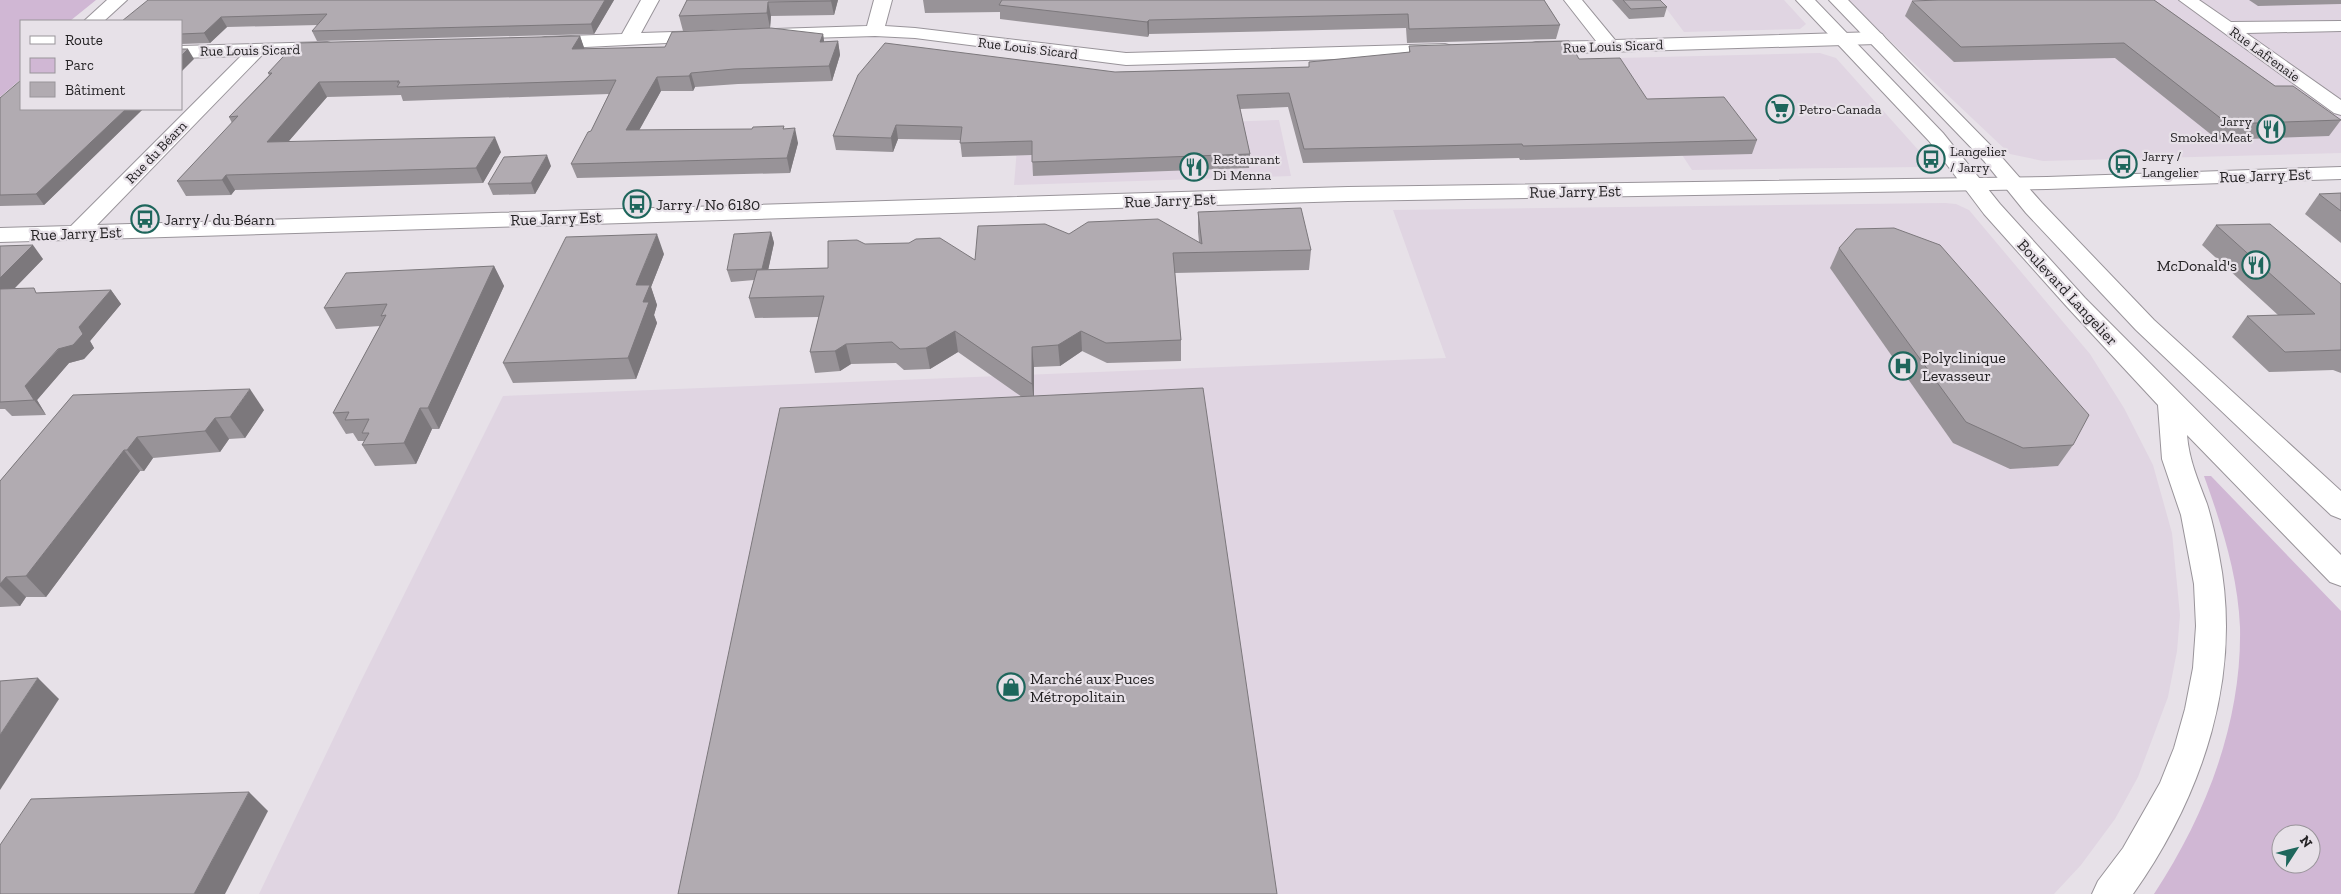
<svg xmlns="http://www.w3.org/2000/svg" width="2341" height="894" font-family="'Zilla Slab',serif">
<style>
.built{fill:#e0d5e2}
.green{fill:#d0b7d4;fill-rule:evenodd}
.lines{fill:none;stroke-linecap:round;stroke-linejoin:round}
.minor-casing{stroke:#99949a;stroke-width:2}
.major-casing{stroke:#99949a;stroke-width:2}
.minor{fill:#fff;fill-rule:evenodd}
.major{fill:#fff;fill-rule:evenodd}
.wall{fill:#989398}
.shaded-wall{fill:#7c787c}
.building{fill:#b1abb1;stroke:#7c787c}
.labels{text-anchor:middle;stroke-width:4.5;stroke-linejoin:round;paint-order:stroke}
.far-street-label{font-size:14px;fill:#252325;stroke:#e7e1e8}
.far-poi-label{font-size:14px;fill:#252325;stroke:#e7e1e8;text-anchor:start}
.street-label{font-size:16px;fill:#252325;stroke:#e7e1e8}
.poi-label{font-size:16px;fill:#252325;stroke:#e7e1e8;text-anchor:start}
</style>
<rect width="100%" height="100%" fill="#e7e1e8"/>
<g class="built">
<path d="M1660 0H1784L1806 24 1800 29 1684 32Z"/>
<path d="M1847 0H2341V153L2043 161 2010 154Z"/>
<path d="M1820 53 1836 58 1929 162 1928 165 1921 167 1692 170 1618 58Z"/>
<path d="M1020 112 1110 126 1279 120 1291 176 1014 185Z"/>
<path d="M1945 203 1956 204 1969 210 2090 354 2124 408 2153 465 2172 533 2180 615 2177 651 2168 697 2138 777 2115 819 2081 865 2054 894H259L361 681 503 396 1446 358 1393 210Z"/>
</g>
<g class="green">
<path d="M0 0H96L70 21H21V79L0 97Z"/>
<path d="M2204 476H2211L2341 611V894H2154C2206 815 2242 722 2240 627 2238 575 2221 523 2204 476ZM2281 834H2311V864H2281Z"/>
</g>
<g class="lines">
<g class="minor-casing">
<g id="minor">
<path d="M107 0H127L104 21H84Z"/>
<path d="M641 0H659L641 33 707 31 713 32 716 36 713 40 707 41 545 49 538 47 536 43 538 39 545 37 622 34Z"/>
<path d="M874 0H892L885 26 915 28 1126 53 1445 44 1452 46 1454 50 1452 54 1445 56 1126 65 915 38 875 36 775 39 769 38 766 34 769 30 775 29 867 26Z"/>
<path d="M1564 0H1582L1615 40 1876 32 1882 34 1885 38 1882 42 1876 44 1536 54 1529 52 1527 48 1529 44 1536 42 1596 41Z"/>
<path d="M2179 0H2199L2231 22 2341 21V31L2246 33 2341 100V115L2334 113Z"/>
<path d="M327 42 334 44 336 48 334 52 262 55 97 225 1348 187 2047 177 2341 167V179L2047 189 1348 201 0 242V228L71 226 241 56 181 58V46Z"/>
</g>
</g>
<g class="major-casing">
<g id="major">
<path d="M1796 0H1815L1943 133 2000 204 2085 298 2341 555V586L2330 582 2187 435C2189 460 2198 480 2207 504 2212 520 2216 538 2219 555 2243 676 2203 795 2133 894H2092L2098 881 2123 848 2160 783 2174 748 2185 709 2193 668 2196 626 2194 584 2181 515 2162 459 2158 405 2068 308 1984 214 1929 141Z"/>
<path d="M1829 0H1848L1998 153 2042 203 2154 320 2341 491V519L2331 515 2136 330 2026 213 1984 161Z"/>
</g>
</g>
<use href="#minor" class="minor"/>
<use href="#major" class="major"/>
</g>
<g class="wall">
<path d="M148 0H614L594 34 317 41 312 31 318 25 227 27 210 43 181 44V21Z"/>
<path d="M687 0H838L834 15 771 16 770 28 683 31 679 16Z"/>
<path d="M923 0H1544L1560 25 1556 39 1407 43 1406 28 1149 34 1148 37 1000 19V12L925 13Z"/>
<path d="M1612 0H1660L1667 7 1664 17 1629 19Z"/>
<path d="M2154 0 2275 86 2341 120 2329 136 2218 140 2115 58 1954 62 1905 16 1912 1Z"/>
<path d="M2249 0H2341V4L2258 6Z"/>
<path d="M823 34 824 42 838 41 840 55 832 81 738 84 695 87 693 91H661L639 130 784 129 798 143 790 173 577 178 571 164 591 131 609 94 403 101 401 95 327 97 288 142 501 152 483 183 235 190 231 195 186 196 177 181 232 123 229 117 269 75 268 73 580 36 584 49 665 47Z"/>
<path d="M1409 46 1579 59 1647 99 1757 140 1752 154 1520 160 1519 158 1303 163 1288 107 1240 109 1250 154 1249 168 1033 176 1032 155 962 157 960 140 898 139 893 152 836 150 833 136 1115 72 1308 67 1409 52Z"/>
<path d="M0 98 21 109H143L44 205 0 206Z"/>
<path d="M551 166 535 194 493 195 488 184Z"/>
<path d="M2341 193V243L2305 214 2319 194Z"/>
<path d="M1198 212 1311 250 1309 270 1175 273 1181 340V361L1107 363 1082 351 1060 366 1034 367V396L1022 397 958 352 930 369 904 370 896 363 851 364 840 371 815 373 810 352 819 317 755 318 749 298 754 280 731 282 727 270 771 232 774 243 768 270 828 268 865 244 975 260 1069 234 1199 242 1198 232Z"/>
<path d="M2216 225 2341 284V373L2333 370 2269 372 2232 337 2247 316 2278 315 2202 245Z"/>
<path d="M0 246 43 259 15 288 37 293 111 290 121 304 90 341 94 348 84 359 69 363 37 400 46 415 12 416 5 409H0Z"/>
<path d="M1839 248 2073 445 2058 466 2010 469 1953 443 1830 268Z"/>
<path d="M664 254 651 287 657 305 654 315 657 323 636 379 513 383 503 363Z"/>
<path d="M494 266 504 286 439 429H432L416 464 375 466 362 445 365 441H358L353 433 346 434 333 413 380 326 336 329 324 308Z"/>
<path d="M73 395 264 410 245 438 229 439 220 452 153 458 144 471H140L46 597H26L20 606 0 607V481Z"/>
</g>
<g class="shaded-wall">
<path d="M605 0H614L594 34 591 24Z"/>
<path d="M831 0H838L834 15 831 1Z"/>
<path d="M768 2 771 16 770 28 767 13Z"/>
<path d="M221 17 227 27 210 43 204 33Z"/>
<path d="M1149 20V34L1148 37 1147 22Z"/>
<path d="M823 34 825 48 820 42Z"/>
<path d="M580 36 585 50 572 49Z"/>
<path d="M838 41 840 55 832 81 829 66Z"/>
<path d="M188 49 194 59 181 72V56Z"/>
<path d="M691 73 695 87 693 91 689 76Z"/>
<path d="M657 77 661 91 631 145 626 130Z"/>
<path d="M319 82 327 97 275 157 267 142Z"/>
<path d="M126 109H143L44 205 36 194Z"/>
<path d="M896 125 898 139 893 152 891 138Z"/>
<path d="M795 128 798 143 790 173 787 158Z"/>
<path d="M495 137 501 152 483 183 476 168Z"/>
<path d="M547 155 551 166 535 194 531 183Z"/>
<path d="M226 175 235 190 231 195 222 180Z"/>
<path d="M771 232 774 243 766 280 762 269Z"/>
<path d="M657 234 664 254 651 287 657 305 654 315 657 323 636 379 628 358 636 285Z"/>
<path d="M33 245 43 259 0 303V278Z"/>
<path d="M494 266 504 286 439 429 428 408Z"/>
<path d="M111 290 121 304 90 341 94 348 84 359 69 363 37 400 46 415 34 400 25 386 79 327Z"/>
<path d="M955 331 958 352 930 369 926 348Z"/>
<path d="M1081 331 1082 351 1060 366 1058 345Z"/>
<path d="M846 344 851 364 840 371 835 351Z"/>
<path d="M1032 347 1034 367V405L1032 384Z"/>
<path d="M250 389 264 410 245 438 230 417Z"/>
<path d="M420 408 432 429 416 464 404 443Z"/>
<path d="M215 418 229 439 220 452 205 431Z"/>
<path d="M137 437 153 458 144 471 127 450Z"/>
<path d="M124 450 140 471 46 597 26 576Z"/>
<path d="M6 577 26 597 20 606 0 586V584Z"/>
<path d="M38 678 59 699 0 790V735Z"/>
<path d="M249 792 268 811 225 894H194Z"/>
</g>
<g class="building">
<path d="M148 0H605L591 24 312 31 327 14 221 17 204 33 181 34V21H122Z"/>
<path d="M687 0H831V1L768 2 767 13 679 16Z"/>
<path d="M1002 0H1544L1560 25 1409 29 1408 14 1149 20 1147 22 999 5Z"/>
<path d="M1623 0H1660L1667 7 1631 9Z"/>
<path d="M1939 0H2154L2275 86H2293L2341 120 2228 124 2124 43 1961 47 1912 1Z"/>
<path d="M771 28 823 34 820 42 838 41 829 66 734 69 691 73 689 76 657 77 626 130 752 129 753 127 784 126 783 129 795 128 787 158 571 164 588 132 591 131 616 80 397 87 400 82H397L399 81 319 82 267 142 495 137 476 168 226 175 222 180 177 181 238 116 229 117 272 73H268L296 43 580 36 572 49 665 47 672 32Z"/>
<path d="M1569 41 1579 59 1620 58 1647 99 1724 97 1757 140 1523 146 1522 144 1304 149 1289 93 1237 95 1250 154 1032 162V141L960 143 962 127 896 125 891 138 833 136 858 75 885 43 1115 72 1309 67V62L1410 52 1409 46Z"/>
<path d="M181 49H188L181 56Z"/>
<path d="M21 80V109H126L36 194 0 195V98Z"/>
<path d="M547 155 531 183 488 184 504 157Z"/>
<path d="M2341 193V211L2319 194Z"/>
<path d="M1301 208 1311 250 1173 253 1181 340 1106 343 1081 331 1058 345 1032 347V384L955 331 926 348 900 349 892 342 846 344 835 351 810 352 824 296 749 298 757 270 828 268V241L857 240 865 244 909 243 916 239 940 238 975 260 978 226 1045 224 1069 234 1088 222 1158 219 1202 244 1198 212Z"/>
<path d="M2270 224 2341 284V350L2285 352 2247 316 2315 314 2216 225Z"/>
<path d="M1894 228 1940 245 2089 415 2073 445 2023 448 1966 422 1839 248 1856 229Z"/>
<path d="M771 232 762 269 727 270 734 234Z"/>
<path d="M657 234 636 285H650L643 302H649L628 358 503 363 566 237Z"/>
<path d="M33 245 0 278V246Z"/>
<path d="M494 266 428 408H420L404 443 362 445 369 433H362L369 419 345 420 349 412 333 413 386 315 381 316 387 304 324 308 346 273Z"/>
<path d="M34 288 36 293 111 290 79 327 83 334 73 345 58 349 25 386 34 400 0 402V289Z"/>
<path d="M1203 388 1277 894H678L780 408Z"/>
<path d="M250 389 230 417 215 418 205 431 137 437 127 450H124L26 576 6 577 0 584V481L73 395Z"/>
<path d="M38 678 0 735V681Z"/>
<path d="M249 792 194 894H0V845L31 799Z"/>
</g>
<defs>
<g id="supermarket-ring" transform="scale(1.4375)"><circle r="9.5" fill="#e7e1e8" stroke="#1e665c" stroke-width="1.5"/><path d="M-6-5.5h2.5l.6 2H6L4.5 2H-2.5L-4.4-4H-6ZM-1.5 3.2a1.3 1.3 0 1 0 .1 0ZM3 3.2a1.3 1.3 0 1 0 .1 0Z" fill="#1e665c"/></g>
<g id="restaurant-ring" transform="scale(1.4375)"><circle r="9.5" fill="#e7e1e8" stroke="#1e665c" stroke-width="1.5"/><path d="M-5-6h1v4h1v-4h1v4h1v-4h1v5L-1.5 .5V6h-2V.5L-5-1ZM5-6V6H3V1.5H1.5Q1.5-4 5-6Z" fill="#1e665c"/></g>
<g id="bus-ring" transform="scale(1.4375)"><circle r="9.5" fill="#e7e1e8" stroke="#1e665c" stroke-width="1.5"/><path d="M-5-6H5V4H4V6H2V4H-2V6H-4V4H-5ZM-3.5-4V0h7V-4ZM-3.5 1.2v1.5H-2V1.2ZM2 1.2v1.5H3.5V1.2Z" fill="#1e665c"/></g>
<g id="hospital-ring" transform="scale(1.4375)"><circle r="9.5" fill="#e7e1e8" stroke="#1e665c" stroke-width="1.5"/><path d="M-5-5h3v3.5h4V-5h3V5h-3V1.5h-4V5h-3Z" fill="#1e665c"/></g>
<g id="shop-ring" transform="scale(1.4375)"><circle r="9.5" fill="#e7e1e8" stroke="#1e665c" stroke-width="1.5"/><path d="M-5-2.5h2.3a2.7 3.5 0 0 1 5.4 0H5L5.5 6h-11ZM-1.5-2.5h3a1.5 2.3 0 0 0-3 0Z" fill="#1e665c"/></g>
</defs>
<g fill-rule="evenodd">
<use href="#supermarket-ring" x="1780" y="109"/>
<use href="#restaurant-ring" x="2271" y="129"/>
<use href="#bus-ring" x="1931" y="159"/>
<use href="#bus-ring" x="2123" y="164"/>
<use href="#restaurant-ring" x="1194" y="167"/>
<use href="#bus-ring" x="637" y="204"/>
<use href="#bus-ring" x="145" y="219"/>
<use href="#restaurant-ring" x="2256" y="265"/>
<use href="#hospital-ring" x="1903" y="366"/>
<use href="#shop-ring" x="1011" y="687"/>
</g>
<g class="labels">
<g class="far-street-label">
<text transform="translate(1613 46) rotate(-2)" y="5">Rue Louis Sicard</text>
<text transform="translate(1028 48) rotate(7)" y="5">Rue Louis Sicard</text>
<text transform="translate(250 50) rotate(-1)" y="5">Rue Louis Sicard</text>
<text transform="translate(2265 54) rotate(36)" y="5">Rue Lafrenaie</text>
<text transform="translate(156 152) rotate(-46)" y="5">Rue du Béarn</text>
</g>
<g class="far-poi-label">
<text x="1799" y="114">Petro-Canada</text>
<text x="2252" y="126" text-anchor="end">Jarry<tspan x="2252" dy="16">Smoked Meat</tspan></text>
<text x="1950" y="156">Langelier<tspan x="1950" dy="16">/ Jarry</tspan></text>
<text x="2142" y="161">Jarry /<tspan x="2142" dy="16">Langelier</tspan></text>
<text x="1213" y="164">Restaurant<tspan x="1213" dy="16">Di Menna</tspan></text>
</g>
<g class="street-label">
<text transform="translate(2265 175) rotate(-2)" y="6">Rue Jarry Est</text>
<text transform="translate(1575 191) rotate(-1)" y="6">Rue Jarry Est</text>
<text transform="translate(1170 200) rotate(-2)" y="6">Rue Jarry Est</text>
<text transform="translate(556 218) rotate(-2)" y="6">Rue Jarry Est</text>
<text transform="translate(76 233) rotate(-2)" y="6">Rue Jarry Est</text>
<text transform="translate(2068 292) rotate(47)" y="6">Boulevard Langelier</text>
</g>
<g class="poi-label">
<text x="656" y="210">Jarry / No 6180</text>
<text x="164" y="225">Jarry / du Béarn</text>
<text x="2237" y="271" text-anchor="end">McDonald's</text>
<text x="1922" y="363">Polyclinique<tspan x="1922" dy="18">Levasseur</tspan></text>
<text x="1030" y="684">Marché aux Puces<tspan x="1030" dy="18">Métropolitain</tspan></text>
</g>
</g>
<rect x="20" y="20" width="162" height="90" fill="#e7e1e8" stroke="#99959a"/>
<rect x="30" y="36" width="25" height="8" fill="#ffffff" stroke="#99959a"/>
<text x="65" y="45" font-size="15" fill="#252325">Route</text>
<rect x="30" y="58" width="25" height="15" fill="#d0b7d4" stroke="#99959a"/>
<text x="65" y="70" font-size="15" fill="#252325">Parc</text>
<rect x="30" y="82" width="25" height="15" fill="#b1abb1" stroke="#99959a"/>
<text x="65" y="95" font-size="15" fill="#252325">Bâtiment</text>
<g transform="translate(2296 849) rotate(54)"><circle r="24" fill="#e7e1e8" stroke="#99959a"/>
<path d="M0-4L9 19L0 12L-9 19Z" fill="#1e665c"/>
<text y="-8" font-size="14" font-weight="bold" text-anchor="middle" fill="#252325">N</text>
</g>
</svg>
